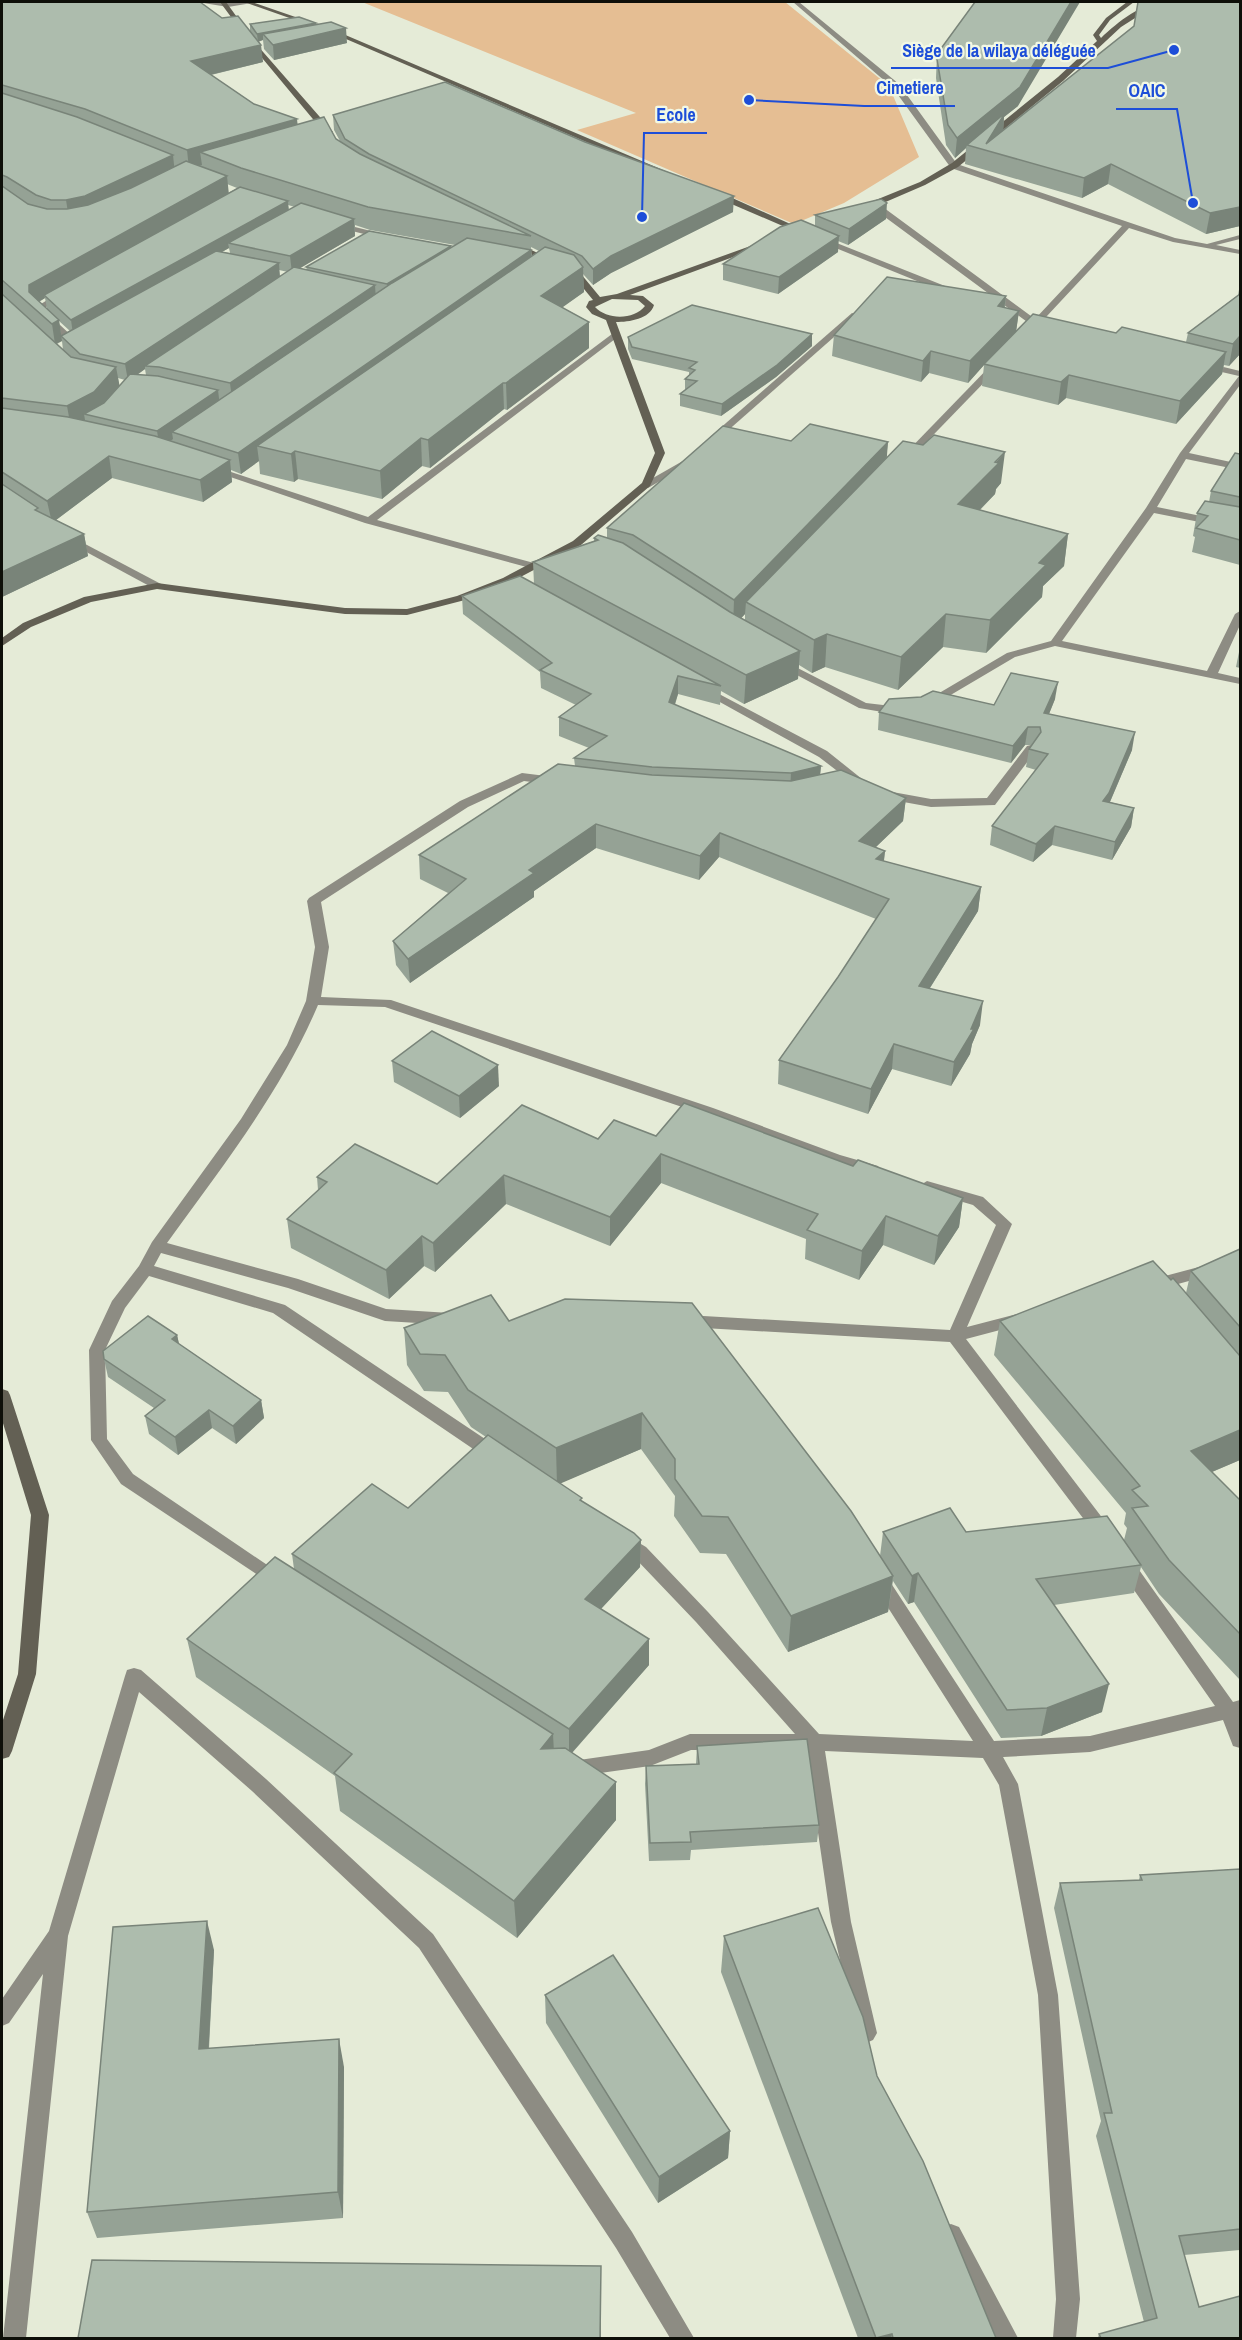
<svg xmlns="http://www.w3.org/2000/svg" width="1242" height="2340" font-family="'Archivo Narrow',sans-serif">
<style>
.green{fill:#e5be93}
.lines{fill:none;stroke-linecap:round;stroke-linejoin:round}
.minor{fill:#8d8c83;fill-rule:evenodd}
.secondary{fill:#636054;fill-rule:evenodd}
.wall{fill:#95a295;fill-rule:evenodd}
.shaded-wall{fill:#798479}
.building{fill:#adbcad;stroke:#798479;stroke-width:1.5}
.leader{fill:none;stroke:#1d4ed8;stroke-width:2}
.callout-dot{fill:#1d4ed8;stroke:#f2f8e4;stroke-width:2}
.callout-label{font-size:18px;text-anchor:middle;font-weight:bold;fill:#1d4ed8;stroke:#f2f8e4;stroke-width:4.5;stroke-linejoin:round;paint-order:stroke}
</style>
<rect width="100%" height="100%" fill="#e5ebd7"/>
<path class="green" d="M362 2H785L889 86 919 157 844 203 794 224 577 130 636 113Z"/>
<g class="lines">
<g class="minor">
<path d="M197 2H251L252 3 228 7Z"/>
<path d="M793 2H799L899 84 957 164 1175 238 1207 244 1240 235V239L1216 245 1240 250V254L1173 242 1129 228 1033 331H1027L1026 329 1030 324 870 206V202H876L1035 319 1122 226 951 168 893 88Z"/>
<path d="M335 222 387 235 388 237 384 239 332 226V222Z"/>
<path d="M819 236 950 288 951 290 944 292 816 240 815 238Z"/>
<path d="M60 292 67 294 43 309 75 339V343H69L33 309Z"/>
<path d="M852 313 859 315 716 441H710V437Z"/>
<path d="M612 334 619 336 377 520 534 563 553 562V566L534 569 365 523 207 469 216 467 368 517Z"/>
<path d="M994 362 1002 364 908 461H902V457Z"/>
<path d="M1203 362 1240 371V385L1189 453 1240 464V470L1186 459 1157 507 1240 524V530L1154 513 1062 641 1207 671 1235 614 1240 611V625L1218 673 1240 678V684L1055 646 1015 657 932 706H924V702L1007 653 1051 641 1146 508 1180 453 1239 376 1200 367 1198 365Z"/>
<path d="M688 458 691 459V463L648 488 639 486Z"/>
<path d="M70 536 161 584 162 586 161 588H153L66 541 65 539Z"/>
<path d="M782 660 866 703 900 707 906 711 900 715 859 708 778 665V661Z"/>
<path d="M704 686 827 751 867 783 862 787H854L853 783 819 757 700 691V687Z"/>
<path d="M1031 745 1037 749 995 805 931 807 887 799 881 795 887 791 931 799 987 798 1027 746Z"/>
<path d="M522 773 554 777 560 781 554 785 524 781 468 807 321 902 329 947 321 997 391 1000 713 1108 840 1155 878 1166 880 1170 873 1175 830 1163 703 1114 385 1007 318 1005C281 1092 222 1167 167 1243L298 1279 386 1309 450 1313 456 1315 458 1319 456 1323 450 1325 385 1321 288 1288 161 1253 154 1266 285 1305 500 1449 503 1454 500 1459 494 1461 488 1459 273 1313 149 1276 125 1308 105 1350 107 1439 133 1474 282 1575 285 1580 282 1585 276 1587 121 1484 91 1440 89 1350 112 1301 139 1266 152 1242 241 1119 287 1045 306 1001 315 947 307 901 309 898 460 801Z"/>
<path d="M927 1181 983 1197 1012 1224 967 1327 1017 1314 1023 1316 1025 1320 1023 1324 966 1339 1110 1528 1113 1533 1110 1538 1104 1540 1098 1538 950 1342 686 1327 680 1325 678 1321 680 1317 686 1315 950 1330 996 1225 973 1205 922 1190 919 1186Z"/>
<path d="M1240 1256V1267L1156 1290 1150 1288 1148 1284 1150 1280Z"/>
<path d="M624 1534 646 1547 708 1612 819 1734 973 1741 873 1584 870 1579 873 1574 879 1572 885 1574 994 1741 1090 1736 1215 1706 1120 1570 1117 1565 1120 1560 1126 1558 1132 1560 1233 1702 1240 1700V1748L1233 1746 1223 1720 1090 1752 1003 1757 1018 1784 1058 1995 1080 2299 1076 2338H1053L1056 2299 1038 1995 999 1785 983 1758 825 1751 851 1922 877 2033 873 2040 866 2043 859 2040 831 1922 806 1750H691L650 1766 572 1777 565 1775 562 1769 565 1763 572 1761 649 1750 690 1734H795L696 1622 634 1557 618 1546 615 1541 618 1536Z"/>
<path d="M134 1668 141 1670 266 1779 433 1934 632 2232 694 2338H670L616 2248 419 1948 252 1791 139 1692 68 1936 26 2338H3L43 1974 9 2023 2 2026V1999L49 1931 125 1676 127 1670Z"/>
<path d="M951 2224 959 2227 1018 2338H995L940 2235 943 2227Z"/>
</g>
<g class="secondary">
<path d="M220 2H226L257 45 333 132V136H327L253 47Z"/>
<path d="M244 2H252L336 31 670 173 663 175 332 33Z"/>
<path d="M1127 2H1134L1110 20 1099 35 1101 38C1119 21 1145 0 1170 2L1143 13 1121 27 1063 81 958 167 925 185 867 210H861V206L920 182 952 163 1058 77 1097 41 1093 35 1106 18Z"/>
<path d="M713 192H719L806 231 799 233 713 196Z"/>
<path d="M511 243H517L581 274 600 297 617 294 756 244 763 246 630 295 643 296 654 305C650 319 629 322 616 322L665 453 650 486 581 545 511 582 465 600 407 615 345 614 157 589 91 602 31 627 2 646V638L23 623 84 597 157 583 345 608 407 609 457 596 503 578 573 541 642 483 655 453 606 320 592 314 586 307 589 301 593 300 575 278 511 247ZM612 299 638 300 645 306C634 320 607 320 595 307Z"/>
<path d="M2 1389 8 1391 10 1395 49 1515 36 1674 12 1751 9 1757 2 1759V1723L18 1674 31 1515 2 1420Z"/>
</g>
</g>
<g class="wall">
<path d="M2 2 222 18 250 31V24L316 25 347 43 274 60 264 49 263 40 258 41 263 62 211 75 254 104 298 124 336 139 340 141 334 130 333 115 733 212 611 273 593 285 583 274 584 292 562 307 589 322V348L507 410 504 409 430 468 422 466 382 499 298 479 294 482 260 474 259 461 241 474 231 470 232 482 203 502 112 478 56 520 84 534 88 556 2 597ZM227 184 237 188 228 193ZM288 205 295 207 289 210ZM355 225 370 230 455 245 451 247V246L306 267 307 270 299 268 355 236ZM531 247 539 251 532 257ZM229 248 230 253 222 252ZM279 270 288 272 280 277ZM45 298 47 309 39 302ZM59 321 70 331 61 336ZM62 341 63 350 57 344ZM145 369 146 375H137ZM118 378 125 380 119 386Z"/>
<path d="M975 2 1018 106 1004 117 1003 131 1240 2V226L1206 234 1108 184 1082 198 965 164 966 148 955 158 946 145 936 78 937 54Z"/>
<path d="M815 215 886 219 848 245 838 241V252L778 294 723 280V264L815 226Z"/>
<path d="M1240 284V354L1229 366 1224 365 1222 374 1176 424 1066 398 1058 405 982 386 984 365 968 383 929 373 921 382 832 356 834 335 1006 296 1005 308 1019 311 1016 331 1116 333 1186 342 1188 333 1238 295Z"/>
<path d="M812 334V346L776 377 721 416 680 406V394L685 390V379L689 375V372L632 359 628 349V337Z"/>
<path d="M791 441 888 442 886 458 1001 483 996 489 995 494 980 510 1068 534 1064 566 1043 586 1042 597 986 653 943 647 898 690 825 667 812 673 799 665 798 679 744 704 721 691 720 705 678 694 675 705 821 766 820 775 906 798 903 821 876 847 885 851 884 861 981 887 978 911 930 988 980 1025 972 1044 970 1054 951 1086 892 1069 868 1114 778 1084 779 1060 838 977 876 919 719 857 699 880 596 848 534 891V897L410 983 396 965 393 941 448 893 420 879 419 855 575 766 574 758 589 748 559 736V717L576 705 541 688 540 672 463 614 462 596 534 584 533 562 594 541V538H607V528ZM745 614V620L741 618Z"/>
<path d="M1240 454V565L1192 552 1195 537 1193 536 1197 513 1209 502 1211 491Z"/>
<path d="M1240 647V668L1236 667Z"/>
<path d="M1055 699 1049 714 1132 750 1110 802 1134 808 1131 827 1112 860 1052 845 1033 862 990 845 992 826 1036 770 1026 767 1029 749 1032 745H1025L1011 763 878 730 879 712 994 705Z"/>
<path d="M392 1061 499 1086 460 1118 394 1082Z"/>
<path d="M656 1136 853 1166 963 1198 959 1227 934 1265 883 1245 859 1280 805 1259 806 1239 661 1183 610 1246 506 1204 435 1272 424 1266 389 1299 291 1248 287 1219 318 1190 317 1177 437 1184 598 1139Z"/>
<path d="M1240 1249V1460L1212 1472 1240 1500V1680L1159 1594 1141 1567 1134 1593 1054 1605 1102 1712 1041 1736 1001 1738 914 1602 908 1604 893 1581 888 1612 788 1652 726 1554 700 1553 674 1516 675 1496 641 1449 560 1483 582 1501 641 1540 640 1567 601 1609 649 1639V1665L572 1753 616 1820 517 1938 340 1811 335 1776 196 1677 187 1639 294 1569 292 1554 408 1508 486 1437 471 1427 448 1392 424 1391 407 1365 404 1328 509 1321 880 1556 883 1532H966L1124 1540 1127 1528 1124 1524 1126 1513 994 1355 1000 1321 1171 1280 1186 1293 1191 1271Z"/>
<path d="M177 1335 179 1344 261 1400 264 1418 236 1444 212 1428 178 1455 149 1434 145 1416 154 1408 108 1377 104 1359Z"/>
<path d="M697 1746 819 1825 817 1842 691 1850 690 1860 649 1861 645 1784 646 1766 696 1764Z"/>
<path d="M1240 1869V2250L1184 2255 1199 2307 1240 2338H1098L1099 2334 1144 2322 1096 2136 1101 2121 1054 1908 1060 1883 1139 1880 1140 1875Z"/>
<path d="M724 1936 996 2338H858L721 1972Z"/>
<path d="M214 1950 209 2049 344 2067 343 2218 97 2238 87 2212Z"/>
<path d="M545 1995 730 2131 728 2158 658 2203 546 2023Z"/>
</g>
<g class="shaded-wall">
<path d="M1071 2H1080L1018 106 1004 117 1003 132 986 144 967 145 966 148 955 158 957 138Z"/>
<path d="M316 23V30L263 34V40L258 42 257 34Z"/>
<path d="M346 28 347 43 274 60 273 45Z"/>
<path d="M261 45 263 62 193 79 191 61Z"/>
<path d="M297 119 299 138 200 152 202 165 189 169 187 150Z"/>
<path d="M173 155 175 174 69 219 66 200Z"/>
<path d="M1111 164 1108 184 1082 198 1084 178Z"/>
<path d="M227 176 229 195 44 295 45 298 33 305 29 292V285Z"/>
<path d="M734 196 733 212 611 273 593 285V269L611 256Z"/>
<path d="M288 201 289 215 228 243 229 248 73 334 71 320Z"/>
<path d="M887 203 886 219 848 245 849 229Z"/>
<path d="M1240 207V226L1206 234 1210 213Z"/>
<path d="M354 219 355 236 292 273 290 256Z"/>
<path d="M839 236 838 252 778 294 779 277Z"/>
<path d="M451 246 452 254 388 293 387 284Z"/>
<path d="M531 250V269L257 446 259 461 241 474 238 453Z"/>
<path d="M279 263 280 279 145 366V369L128 381 125 364Z"/>
<path d="M583 267 584 292 542 322 541 296Z"/>
<path d="M375 285 376 300 232 399 230 383Z"/>
<path d="M1006 296 1003 317 998 306Z"/>
<path d="M1019 311 1016 332 984 364V365L968 383 970 361Z"/>
<path d="M59 320 62 341 55 344 52 324Z"/>
<path d="M589 322V348L507 410 506 383Z"/>
<path d="M812 334V346L776 377 721 416 722 404Z"/>
<path d="M1240 336V354L1229 366 1233 344Z"/>
<path d="M931 351 929 373 921 382 923 361Z"/>
<path d="M1226 352 1222 374 1176 424 1180 401Z"/>
<path d="M116 367 120 388 93 416 84 414 85 420 71 428 67 406Z"/>
<path d="M1069 375 1066 398 1058 405 1061 382Z"/>
<path d="M503 383 504 409 430 468 428 440Z"/>
<path d="M218 390 220 407 172 432 173 439 160 449 157 431Z"/>
<path d="M421 438 422 466 382 499 380 471Z"/>
<path d="M888 442 886 468 746 602 745 614 733 627 734 600Z"/>
<path d="M295 451 298 479 294 482 291 454Z"/>
<path d="M1005 452 1001 483 996 489 995 494 955 535 958 504Z"/>
<path d="M109 456 112 478 52 523 47 501Z"/>
<path d="M230 460 232 482 203 502 200 480Z"/>
<path d="M84 534 88 556 2 597V572Z"/>
<path d="M1068 534 1064 566 1043 586 1042 597 986 653 990 620 1039 563Z"/>
<path d="M946 614 943 647 898 690 901 657Z"/>
<path d="M827 634 825 667 812 673 814 640Z"/>
<path d="M800 651 798 679 744 704 746 675Z"/>
<path d="M678 676V694L669 721V702Z"/>
<path d="M1058 682 1055 699 1042 731 1044 713Z"/>
<path d="M1028 727 1025 745 1011 763 1013 746Z"/>
<path d="M1135 732 1132 750 1106 811 1103 801Z"/>
<path d="M821 766 819 785 790 792 791 773Z"/>
<path d="M906 798 903 821 857 865 859 841Z"/>
<path d="M1134 808 1131 827 1112 860 1115 842Z"/>
<path d="M596 824V848L534 891V897L410 983 408 959 529 870Z"/>
<path d="M1055 826 1052 845 1033 862 1036 844Z"/>
<path d="M720 833 719 857 699 880 700 856Z"/>
<path d="M885 851 882 875 876 859Z"/>
<path d="M981 887 978 911 916 1010 919 986Z"/>
<path d="M983 1001 980 1025 972 1044 970 1054 951 1086 954 1062Z"/>
<path d="M894 1044 892 1069 868 1114 871 1089Z"/>
<path d="M498 1065 499 1086 460 1118 459 1096Z"/>
<path d="M661 1154V1183L610 1246V1217Z"/>
<path d="M504 1175 506 1204 435 1272 433 1243Z"/>
<path d="M963 1198 959 1227 934 1265 938 1236Z"/>
<path d="M886 1216 883 1245 859 1280 862 1251Z"/>
<path d="M422 1236 424 1266 389 1299 386 1270Z"/>
<path d="M177 1335 181 1353 172 1339Z"/>
<path d="M261 1400 264 1418 236 1444 233 1426Z"/>
<path d="M209 1410 212 1428 178 1455 175 1437Z"/>
<path d="M642 1413 641 1449 557 1485 556 1448Z"/>
<path d="M1240 1430V1460L1181 1485 1191 1451Z"/>
<path d="M641 1540 640 1567 585 1626V1599Z"/>
<path d="M918 1573 914 1602 908 1604 912 1576Z"/>
<path d="M893 1576 888 1612 788 1652 791 1616Z"/>
<path d="M649 1639V1665L569 1756V1729Z"/>
<path d="M1109 1684 1102 1712 1041 1736 1047 1708Z"/>
<path d="M553 1734 555 1772 541 1749Z"/>
<path d="M616 1782V1820L517 1938 514 1901Z"/>
<path d="M207 1921 214 1950 207 2077 199 2049Z"/>
<path d="M339 2039 344 2067 343 2218 338 2192Z"/>
<path d="M730 2131 728 2158 658 2203 659 2177Z"/>
<path d="M601 2266V2338H600Z"/>
<path d="M892 2334 891 2338H879Z"/>
</g>
<g class="building">
<path d="M2 2H200L222 18 238 16 261 45 191 61 254 104 297 119 187 150 85 109 2 85Z"/>
<path d="M975 2H1071L1020 87 957 138 948 125 937 59 940 54H937Z"/>
<path d="M1138 2H1240V207L1210 213 1111 164 1084 178 967 145 1005 113 986 144 1134 26Z"/>
<path d="M299 17 316 23 257 34 250 24Z"/>
<path d="M331 22 346 28 273 45 263 34Z"/>
<path d="M445 82 585 142 734 196 611 256 593 269 582 256 369 154 345 139 333 115Z"/>
<path d="M2 93 77 117 173 155 85 196 66 200H51L36 195 7 177 2 175Z"/>
<path d="M324 117 336 139 360 154 531 236 368 207 241 168 200 152Z"/>
<path d="M186 161 227 176 29 285V292L59 320 52 324 2 280V186L28 204 47 209H67L88 205 131 188Z"/>
<path d="M240 187 288 201 71 320 44 295Z"/>
<path d="M881 199 887 203 849 229 815 215Z"/>
<path d="M301 203 354 219 290 256 228 243Z"/>
<path d="M801 220 839 236 779 277 723 264 780 227Z"/>
<path d="M369 231 451 246 387 284 306 267Z"/>
<path d="M467 238 531 250 238 453 172 432 392 283Z"/>
<path d="M545 247 574 255 583 267 541 296 589 322 506 383H503L428 440 421 438 380 471 295 451 291 454 257 446Z"/>
<path d="M216 251 279 263 125 364 80 354 61 336Z"/>
<path d="M294 267 375 285 230 383 159 367 145 366Z"/>
<path d="M887 277 1006 296 998 306 1019 311 970 361 931 351 923 361 834 335Z"/>
<path d="M2 294 71 357 116 367 94 392 67 406 2 398Z"/>
<path d="M1240 294V336L1233 344 1188 333Z"/>
<path d="M692 305 812 334 777 365 722 404 680 394 697 381 685 379 695 370 689 368 697 362 632 347 628 337Z"/>
<path d="M1033 314 1116 333 1122 327 1226 352 1180 401 1069 375 1061 382 984 364Z"/>
<path d="M130 374 158 376 218 390 157 431 84 414 104 403Z"/>
<path d="M2 408 68 417 155 436 230 460 200 480 109 456 47 501 2 472Z"/>
<path d="M810 424 888 442 734 600 633 535 607 528 723 426 791 441Z"/>
<path d="M934 435 1005 452 995 462 999 463 958 504 1068 534 1039 563 1046 565 990 620 946 614 901 657 827 634 814 640 746 602 903 441 923 445Z"/>
<path d="M1235 453 1240 454V497L1211 491Z"/>
<path d="M2 484 38 508 35 510 84 534 2 572Z"/>
<path d="M1205 501 1240 507V540L1196 528 1208 516 1197 513Z"/>
<path d="M598 535 623 543 730 612 800 651 746 675 533 562 598 540 594 538Z"/>
<path d="M520 576 721 686 678 676 669 702 821 766 791 773 652 767 574 758 607 736 559 717 591 694 540 670 552 663 462 596Z"/>
<path d="M1011 673 1058 682 1044 713 1135 732 1109 793 1103 801 1134 808 1115 842 1055 826 1036 844 992 826 1048 754 1029 749 1041 732 1040 727H1028L1013 746 879 712 889 699 921 697 933 691 994 705Z"/>
<path d="M558 764 652 775 791 781 841 770 906 798 859 841 885 851 876 859 981 887 919 986 983 1001 971 1029H974L954 1062 894 1044 871 1089 779 1060 838 977 889 899 720 833 700 856 596 824 529 870 534 873 408 959 393 941 466 879 419 855Z"/>
<path d="M432 1031 498 1065 459 1096 392 1061Z"/>
<path d="M684 1103 853 1166 858 1160 963 1198 938 1236 886 1216 862 1251 807 1230 818 1214 661 1154 610 1217 504 1175 433 1243 422 1236 386 1270 287 1219 327 1182 317 1177 355 1144 437 1184 522 1105 598 1139 614 1120 656 1136Z"/>
<path d="M1240 1249V1327L1191 1271Z"/>
<path d="M1153 1261 1171 1280 1173 1278 1240 1356V1430L1191 1451 1240 1500V1634L1169 1560 1132 1508 1148 1506 1132 1490 1140 1486 1000 1321Z"/>
<path d="M491 1295 509 1321 565 1299 692 1303 851 1511 893 1576 791 1616 728 1517 702 1516 675 1479V1459L642 1413 556 1448 468 1390 445 1355 420 1354 404 1328Z"/>
<path d="M148 1316 177 1335 172 1339 261 1400 233 1426 209 1410 175 1437 145 1416 165 1400 104 1359 103 1351Z"/>
<path d="M488 1435 582 1498 580 1500 634 1533 641 1540 585 1599 649 1639 569 1729 292 1554 372 1484 408 1508Z"/>
<path d="M950 1508 966 1532 1107 1516 1141 1565 1036 1579 1109 1684 1047 1708 1007 1710 918 1573 912 1576 883 1532Z"/>
<path d="M275 1557 553 1734 541 1749 565 1748 616 1782 514 1901 334 1773 352 1754 187 1639Z"/>
<path d="M807 1739 819 1825 690 1832 691 1842 650 1843 646 1766 699 1764 697 1746Z"/>
<path d="M1240 1869V2229L1179 2236 1199 2307 1240 2296V2338H1101L1099 2334 1157 2318 1104 2113H1112L1060 1883 1142 1880 1140 1875Z"/>
<path d="M818 1908 863 2017 877 2076 923 2161 996 2338H893L892 2334 876 2338 724 1936Z"/>
<path d="M207 1921 199 2049 339 2039 338 2192 87 2212 113 1927Z"/>
<path d="M613 1955 730 2131 659 2177 545 1995Z"/>
<path d="M92 2260 601 2266 600 2338H78Z"/>
</g>
<path class="leader" d="M1174 50L1108 68H891M749 100L864 106H955M1193 203L1177 109H1116M642 217L644 133H707"/>
<g class="callout-dot">
<circle cx="1174" cy="50" r="6"/>
<circle cx="749" cy="100" r="6"/>
<circle cx="1193" cy="203" r="6"/>
<circle cx="642" cy="217" r="6"/>
</g>
<g class="callout-label">
<text x="999" y="57">Siège de la wilaya déléguée</text>
<text x="910" y="94">Cimetiere</text>
<text x="1147" y="97">OAIC</text>
<text x="676" y="121">Ecole</text>
</g>
<rect width="1242" height="2340" fill="none" stroke="#0e0f09" stroke-width="6"/>
</svg>
